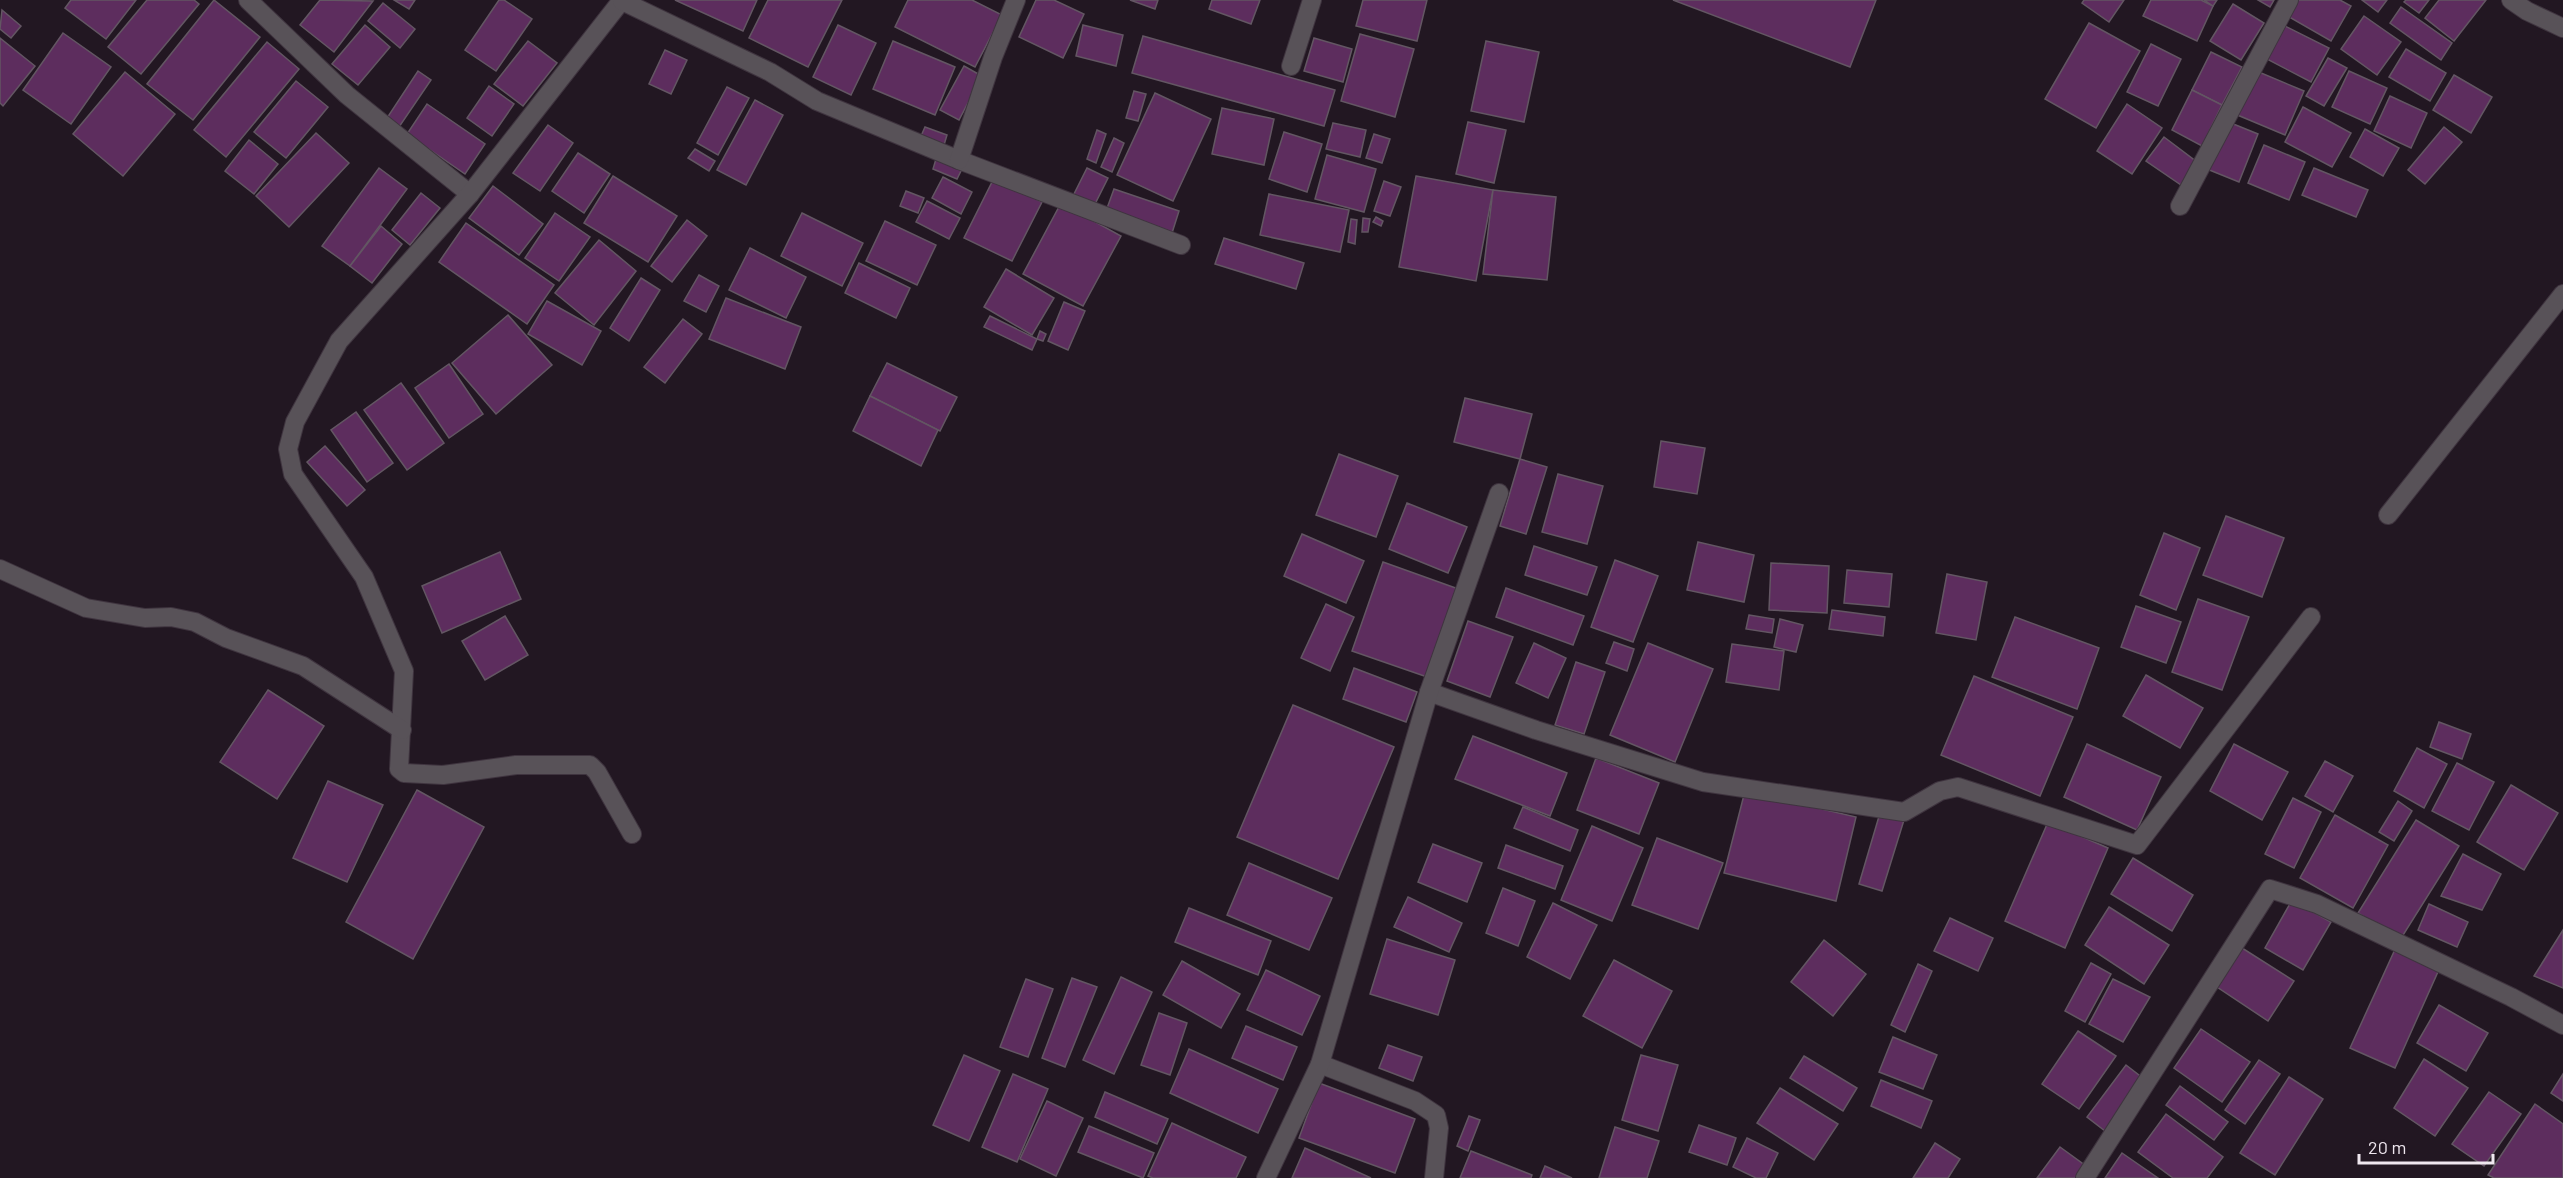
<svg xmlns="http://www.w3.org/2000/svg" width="2563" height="1178" font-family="Barlow,sans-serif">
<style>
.building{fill:#5d2d5e;stroke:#635663;stroke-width:1.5}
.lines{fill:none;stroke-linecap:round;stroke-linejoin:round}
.lane-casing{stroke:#3f343f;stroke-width:20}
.street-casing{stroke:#3f343f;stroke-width:20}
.lane{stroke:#585258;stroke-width:18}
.street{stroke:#585258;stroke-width:18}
</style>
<rect width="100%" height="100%" fill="#221722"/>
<g class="building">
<path d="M71 0H136L106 39 65 8Z"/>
<path d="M147 0H194L199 4 141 74 108 47Z"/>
<path d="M214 0 260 37 193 120 147 84Z"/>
<path d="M320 0 373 1 334 52 300 25Z"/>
<path d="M394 0H415L409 9Z"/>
<path d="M499 0H504L532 19 496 71 465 50Z"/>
<path d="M675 0H757L743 31Z"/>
<path d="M768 0H842L808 67 749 38Z"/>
<path d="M908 0H972L1002 15 975 67 895 27Z"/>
<path d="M1036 0H1054L1084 14 1063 58 1019 37Z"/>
<path d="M1130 0H1158L1155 9Z"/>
<path d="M1212 0H1260L1251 24 1209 9Z"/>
<path d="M1363 0H1427L1417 41 1356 26Z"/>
<path d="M1673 0H1876L1850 67Z"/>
<path d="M2084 0H2124L2109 22 2082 3Z"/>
<path d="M2151 0H2201L2213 6 2197 41 2143 16Z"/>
<path d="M2204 0H2217L2213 6Z"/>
<path d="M2258 0H2274L2270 7Z"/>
<path d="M2292 0H2340L2351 6 2331 41 2284 14Z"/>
<path d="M2362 0H2387L2378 12Z"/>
<path d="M2406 0H2429L2419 13 2404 2Z"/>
<path d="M2439 0H2486L2454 41 2425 18Z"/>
<path d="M383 3 415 29 400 48 368 21Z"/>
<path d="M2233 4 2264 23 2241 60 2210 41Z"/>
<path d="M2401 7 2452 43 2441 60 2390 23Z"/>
<path d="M2 10 21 26 11 38 0 29Z"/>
<path d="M2364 16 2401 42 2377 75 2341 49Z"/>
<path d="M2089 23 2140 51 2096 128 2045 99Z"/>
<path d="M2279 23 2329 48 2311 82 2263 57Z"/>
<path d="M365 25 390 47 358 85 332 64Z"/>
<path d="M838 25 876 43 851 95 813 77Z"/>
<path d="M1083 25 1123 35 1116 66 1076 56Z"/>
<path d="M63 33 111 67 71 124 23 90Z"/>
<path d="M1360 34 1414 49 1395 117 1341 101Z"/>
<path d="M1143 36 1335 90 1324 126 1132 73Z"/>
<path d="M0 38 35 66 3 106 0 103Z"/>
<path d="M1314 38 1352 49 1343 82 1304 71Z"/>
<path d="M528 41 557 63 523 106 494 84Z"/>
<path d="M893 41 955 67 935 115 873 89Z"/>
<path d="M1486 41 1539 52 1524 122 1471 111Z"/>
<path d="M267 42 299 69 226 157 194 130Z"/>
<path d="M2151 44 2181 59 2158 106 2127 92Z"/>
<path d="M2406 49 2446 73 2430 101 2389 77Z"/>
<path d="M665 50 687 60 671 94 649 84Z"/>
<path d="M2211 52 2242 67 2222 105 2192 90Z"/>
<path d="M2328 58 2347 68 2324 106 2306 96Z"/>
<path d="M964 66 982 76 959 120 940 110Z"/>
<path d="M2254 70 2304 91 2285 135 2235 114Z"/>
<path d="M418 71 431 80 397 130 385 121Z"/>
<path d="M2349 71 2387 88 2370 124 2332 107Z"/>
<path d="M125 72 175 114 123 176 73 134Z"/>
<path d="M2454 75 2492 97 2471 133 2433 110Z"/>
<path d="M296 81 328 107 286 158 254 132Z"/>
<path d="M489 86 514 104 492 136 467 118Z"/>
<path d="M727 87 749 98 718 155 697 143Z"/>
<path d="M2192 90 2222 105 2202 146 2172 130Z"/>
<path d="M1134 91 1146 94 1138 121 1126 118Z"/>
<path d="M1155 93 1211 119 1173 201 1117 175Z"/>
<path d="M2390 96 2427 113 2411 148 2374 131Z"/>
<path d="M755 100 783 115 746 185 717 170Z"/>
<path d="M427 104 485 144 465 174 407 134Z"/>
<path d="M2127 104 2162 128 2132 174 2097 151Z"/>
<path d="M2303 107 2351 133 2332 167 2285 142Z"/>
<path d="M1222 108 1274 119 1264 165 1212 154Z"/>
<path d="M2226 121 2258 134 2239 182 2207 169Z"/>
<path d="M1468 122 1506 130 1494 183 1456 174Z"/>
<path d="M1333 123 1366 130 1360 157 1326 149Z"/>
<path d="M548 125 573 143 540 191 513 173Z"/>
<path d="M925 127 947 135 944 145 921 136Z"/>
<path d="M2444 127 2462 142 2425 184 2408 170Z"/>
<path d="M2365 129 2399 148 2383 176 2350 157Z"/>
<path d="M1097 130 1106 134 1096 163 1087 159Z"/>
<path d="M1284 132 1322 144 1307 192 1269 179Z"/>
<path d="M316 133 349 163 289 227 256 196Z"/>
<path d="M1374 134 1390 139 1382 163 1366 158Z"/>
<path d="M2164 137 2197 162 2181 185 2146 161Z"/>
<path d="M1114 138 1124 143 1112 172 1101 167Z"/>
<path d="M249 140 278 164 254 194 225 171Z"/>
<path d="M2264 145 2305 162 2289 200 2248 183Z"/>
<path d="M695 149 715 161 709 171 688 158Z"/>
<path d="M578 153 610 174 584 213 552 191Z"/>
<path d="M1327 155 1376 169 1364 212 1315 199Z"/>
<path d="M936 159 962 169 957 179 933 169Z"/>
<path d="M379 168 407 189 350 266 322 246Z"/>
<path d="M1087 168 1108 178 1093 208 1072 198Z"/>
<path d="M2314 168 2368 190 2356 217 2302 195Z"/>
<path d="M613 176 677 216 648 262 584 223Z"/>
<path d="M1416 176 1493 190 1476 281 1399 267Z"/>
<path d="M943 177 972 192 961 214 932 198Z"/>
<path d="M994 178 1042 202 1012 261 964 238Z"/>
<path d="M1384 181 1401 187 1390 216 1374 211Z"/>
<path d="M493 186 543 224 519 255 469 218Z"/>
<path d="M1114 189 1179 211 1172 233 1106 211Z"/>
<path d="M1493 190 1556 197 1547 280 1483 274Z"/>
<path d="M906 191 924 198 918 213 900 206Z"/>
<path d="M421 193 440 208 410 245 392 230Z"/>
<path d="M1269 194 1349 210 1340 252 1260 235Z"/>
<path d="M927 201 960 218 949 239 916 222Z"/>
<path d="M1061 203 1121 236 1083 306 1023 274Z"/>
<path d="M555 213 590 237 559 281 525 258Z"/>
<path d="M802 213 863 243 842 286 781 256Z"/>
<path d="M1376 217 1383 221 1381 226 1373 222Z"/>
<path d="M1363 218 1370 219 1368 232H1362Z"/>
<path d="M1351 219 1357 220 1355 244 1348 242Z"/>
<path d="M687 220 707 236 672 282 651 266Z"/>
<path d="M885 221 936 245 917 285 866 261Z"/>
<path d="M466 223 554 285 527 324 439 262Z"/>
<path d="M381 226 402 244 372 283 350 266Z"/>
<path d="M1224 238 1304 263 1296 289 1215 264Z"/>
<path d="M599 240 636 271 594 325 555 293Z"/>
<path d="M750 248 806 277 786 318 729 290Z"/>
<path d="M859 263 910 288 896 318 845 293Z"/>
<path d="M1006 269 1054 298 1032 335 984 307Z"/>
<path d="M699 275 719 286 706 312 684 301Z"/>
<path d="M641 278 660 290 629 341 610 328Z"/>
<path d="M726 298 801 327 785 369 709 339Z"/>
<path d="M547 301 601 331 582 365 528 334Z"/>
<path d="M1064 302 1085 311 1068 350 1048 341Z"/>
<path d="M508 315 552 365 496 414 452 363Z"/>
<path d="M990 316 1037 339 1032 350 984 327Z"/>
<path d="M683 319 702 334 665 383 644 367Z"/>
<path d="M1040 331 1046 334 1043 341 1037 339Z"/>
<path d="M887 363 957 397 940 431 870 396Z"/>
<path d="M449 364 483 414 449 438 415 388Z"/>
<path d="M401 383 444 443 407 470 364 410Z"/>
<path d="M870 396 938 430 921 466 853 431Z"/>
<path d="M1465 398 1532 414 1520 459 1454 442Z"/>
<path d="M356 412 393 463 367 482 331 430Z"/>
<path d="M1661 441 1705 448 1697 494 1654 487Z"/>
<path d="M325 446 365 490 347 506 307 462Z"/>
<path d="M1339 454 1398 476 1376 537 1316 515Z"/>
<path d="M1520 459 1547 467 1526 534 1500 526Z"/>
<path d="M1558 474 1603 486 1587 544 1542 532Z"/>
<path d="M1407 503 1467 527 1448 573 1389 549Z"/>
<path d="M2226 516 2284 538 2262 597 2203 575Z"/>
<path d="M2164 533 2200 548 2176 610 2140 595Z"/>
<path d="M1302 534 1364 561 1346 603 1284 576Z"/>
<path d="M1698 542 1754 555 1744 602 1687 590Z"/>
<path d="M1534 546 1597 567 1587 595 1525 575Z"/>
<path d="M500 552 521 599 442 633 422 586Z"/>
<path d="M1615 560 1658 576 1633 642 1591 627Z"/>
<path d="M1383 562 1464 591 1433 679 1352 651Z"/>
<path d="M1771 563 1829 566 1827 613 1769 610Z"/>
<path d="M1847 570 1892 574 1889 607 1844 603Z"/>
<path d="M1947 574 1987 582 1976 640 1936 633Z"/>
<path d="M1506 588 1584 616 1573 645 1496 617Z"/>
<path d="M2198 599 2249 617 2222 690 2172 672Z"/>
<path d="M1326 604 1354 617 1330 671 1301 658Z"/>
<path d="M2136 606 2181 622 2166 663 2121 647Z"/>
<path d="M1832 610 1885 617 1883 636 1829 629Z"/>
<path d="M1749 615 1774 619 1772 633 1746 629Z"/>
<path d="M505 616 528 655 485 680 462 641Z"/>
<path d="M2015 617 2099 648 2077 709 1992 677Z"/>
<path d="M1780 619 1803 625 1796 652 1774 647Z"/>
<path d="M1468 621 1513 637 1490 697 1447 681Z"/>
<path d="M1614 642 1634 649 1627 671 1606 663Z"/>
<path d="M1534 643 1566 658 1548 698 1516 683Z"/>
<path d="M1648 643 1713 669 1675 762 1610 735Z"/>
<path d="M1732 644 1784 651 1779 690 1726 682Z"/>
<path d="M1576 662 1605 672 1584 734 1555 725Z"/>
<path d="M1354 668 1417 692 1406 722 1343 699Z"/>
<path d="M2146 675 2203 708 2180 748 2123 716Z"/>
<path d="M1974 676 2073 717 2040 796 1941 755Z"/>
<path d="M268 690 324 726 277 799 220 762Z"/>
<path d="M1293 705 1394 747 1338 879 1237 837Z"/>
<path d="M2439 722 2471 734 2462 759 2430 747Z"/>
<path d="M1473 736 1567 773 1550 816 1455 779Z"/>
<path d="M2087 744 2161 777 2137 830 2064 797Z"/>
<path d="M2234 744 2288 772 2262 820 2210 791Z"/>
<path d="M2417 748 2447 764 2424 808 2394 791Z"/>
<path d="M1596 758 1659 783 1639 834 1577 810Z"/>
<path d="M2325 761 2353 776 2333 812 2305 796Z"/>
<path d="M2457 763 2494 782 2469 830 2432 811Z"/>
<path d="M328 781 383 805 347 882 293 858Z"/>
<path d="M2511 785 2558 813 2524 870 2477 842Z"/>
<path d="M417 790 484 827 413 959 346 922Z"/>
<path d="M1745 791 1856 817 1836 901 1724 873Z"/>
<path d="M2293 798 2321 812 2294 868 2265 854Z"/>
<path d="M2398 801 2412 811 2394 841 2379 832Z"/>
<path d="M1523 807 1578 830 1570 851 1514 828Z"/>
<path d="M1880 813 1904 820 1882 891 1859 884Z"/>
<path d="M2335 815 2388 845 2353 908 2300 878Z"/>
<path d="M2416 820 2459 846 2400 940 2358 913Z"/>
<path d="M2048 822 2108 848 2065 948 2005 921Z"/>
<path d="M1592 826 1643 848 1612 921 1561 900Z"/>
<path d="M1657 838 1723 863 1698 929 1632 905Z"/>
<path d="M1433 844 1482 863 1467 902 1418 882Z"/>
<path d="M1506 845 1563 866 1555 889 1498 868Z"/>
<path d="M2463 854 2501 874 2482 910 2441 896Z"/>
<path d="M2133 858 2193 895 2172 931 2111 894Z"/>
<path d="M1249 863 1332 898 1309 950 1227 915Z"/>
<path d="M1503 888 1535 901 1518 946 1486 933Z"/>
<path d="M1408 897 1462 923 1449 952 1394 927Z"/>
<path d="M2292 900 2331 922 2303 970 2265 948Z"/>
<path d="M1553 903 1597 925 1570 979 1527 957Z"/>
<path d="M2429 904 2468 922 2457 947 2418 930Z"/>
<path d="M2109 907 2169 945 2144 984 2085 945Z"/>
<path d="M1189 908 1271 941 1258 975 1175 942Z"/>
<path d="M1950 918 1993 938 1978 971 1934 951Z"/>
<path d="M2563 930V988L2534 976Z"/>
<path d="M1387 939 1455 960 1438 1015 1370 994Z"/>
<path d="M1824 940 1866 974 1833 1016 1791 982Z"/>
<path d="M2397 945 2441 965 2395 1068 2350 1048Z"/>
<path d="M2242 948 2294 981 2268 1021 2217 987Z"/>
<path d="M1614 960 1672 991 1642 1048 1583 1016Z"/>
<path d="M1182 961 1240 994 1221 1028 1163 995Z"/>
<path d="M2091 963 2111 974 2085 1022 2065 1011Z"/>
<path d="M1918 964 1932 971 1905 1032 1891 1025Z"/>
<path d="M1266 970 1320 996 1302 1035 1247 1010Z"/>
<path d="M1121 977 1152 992 1114 1074 1083 1060Z"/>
<path d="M1072 978 1097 987 1065 1067 1042 1058Z"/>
<path d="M1026 979 1053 989 1028 1057 1000 1047Z"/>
<path d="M2113 979 2150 997 2123 1042 2089 1024Z"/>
<path d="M2439 1005 2488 1033 2466 1071 2417 1043Z"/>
<path d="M1159 1013 1187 1023 1170 1075 1141 1065Z"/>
<path d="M1246 1026 1297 1047 1283 1080 1232 1058Z"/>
<path d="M2201 1029 2250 1062 2222 1102 2174 1068Z"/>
<path d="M2078 1031 2116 1056 2079 1109 2042 1084Z"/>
<path d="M1893 1037 1937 1055 1923 1089 1879 1072Z"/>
<path d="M1388 1045 1422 1057 1413 1081 1379 1068Z"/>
<path d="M1189 1049 1278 1089 1258 1133 1170 1093Z"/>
<path d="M964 1055 1000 1071 969 1141 933 1125Z"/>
<path d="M1641 1055 1678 1065 1658 1131 1622 1120Z"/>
<path d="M1804 1056 1857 1088 1843 1111 1790 1078Z"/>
<path d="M2424 1059 2468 1088 2435 1136 2394 1108Z"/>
<path d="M2259 1060 2280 1074 2245 1124 2225 1110Z"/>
<path d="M2126 1065 2144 1079 2105 1131 2087 1117Z"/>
<path d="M1013 1074 1048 1089 1017 1162 982 1147Z"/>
<path d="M2563 1074V1101L2551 1093Z"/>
<path d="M2289 1077 2323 1099 2275 1175 2240 1153Z"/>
<path d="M1881 1080 1932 1101 1921 1128 1871 1106Z"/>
<path d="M1319 1083 1415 1119 1395 1173 1299 1138Z"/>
<path d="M2180 1086 2228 1122 2214 1140 2166 1105Z"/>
<path d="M1780 1088 1838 1124 1814 1160 1757 1123Z"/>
<path d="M1105 1092 1168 1119 1157 1144 1095 1117Z"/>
<path d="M2489 1092 2521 1114 2484 1166 2452 1144Z"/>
<path d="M1047 1101 1083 1118 1056 1176 1020 1159Z"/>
<path d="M2535 1104 2563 1124V1178H2494L2488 1175Z"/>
<path d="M2166 1114 2223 1157 2207 1178H2173L2138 1152Z"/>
<path d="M1469 1116 1480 1120 1468 1151 1457 1146Z"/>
<path d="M1172 1123 1246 1157 1236 1178H1153L1148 1176Z"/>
<path d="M1699 1125 1736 1138 1727 1165 1689 1152Z"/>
<path d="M1089 1126 1154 1153 1143 1178 1078 1152Z"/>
<path d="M1615 1127 1659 1141 1647 1178H1599Z"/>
<path d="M1747 1138 1778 1153 1766 1178H1756L1733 1167Z"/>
<path d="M1935 1143 1960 1159 1948 1178H1913Z"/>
<path d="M2060 1147 2086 1166 2077 1178H2037Z"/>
<path d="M1305 1148 1371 1178H1292Z"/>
<path d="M1471 1151 1532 1175 1531 1178H1460Z"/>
<path d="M2122 1153 2158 1178H2105Z"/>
<path d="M1545 1166 1572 1178H1540Z"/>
</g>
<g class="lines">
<g class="lane-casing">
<path id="lane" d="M2388 515 2563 294"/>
</g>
<g class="street-casing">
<g id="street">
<path d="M248 0 347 95 470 194"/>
<path d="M622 0 470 194 339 341 295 422 288 449 293 474 364 577 404 671 399 769 404 773 443 775 516 765H590L597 772 632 834"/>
<path d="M2511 0 2527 11 2563 28"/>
<path d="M622 1 770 72 817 101 959 160 1181 245"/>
<path d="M1291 66 1312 0"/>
<path d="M959 160 993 57 1016 0"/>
<path d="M2180 206 2289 0"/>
<path d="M0 569 86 608 145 618 171 617 195 622 226 638 303 666 402 730"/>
<path d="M1429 692 1536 730 1703 782 1904 812 1940 791 1958 787 2137 845 2311 617"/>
<path d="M1320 1064 1415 1101 1436 1115 1439 1128 1434 1178"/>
<path d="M1266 1178 1320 1064 1429 692 1499 493"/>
<path d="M2085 1178 2270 889 2317 904 2511 997 2563 1025"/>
</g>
</g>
<use href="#lane" class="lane"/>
<use href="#street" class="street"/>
</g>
<path d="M2359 1154v9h134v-9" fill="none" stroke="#efe7ef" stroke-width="3"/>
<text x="2368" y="1154" font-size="18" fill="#efe7ef" stroke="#221722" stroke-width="4.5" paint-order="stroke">20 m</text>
</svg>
